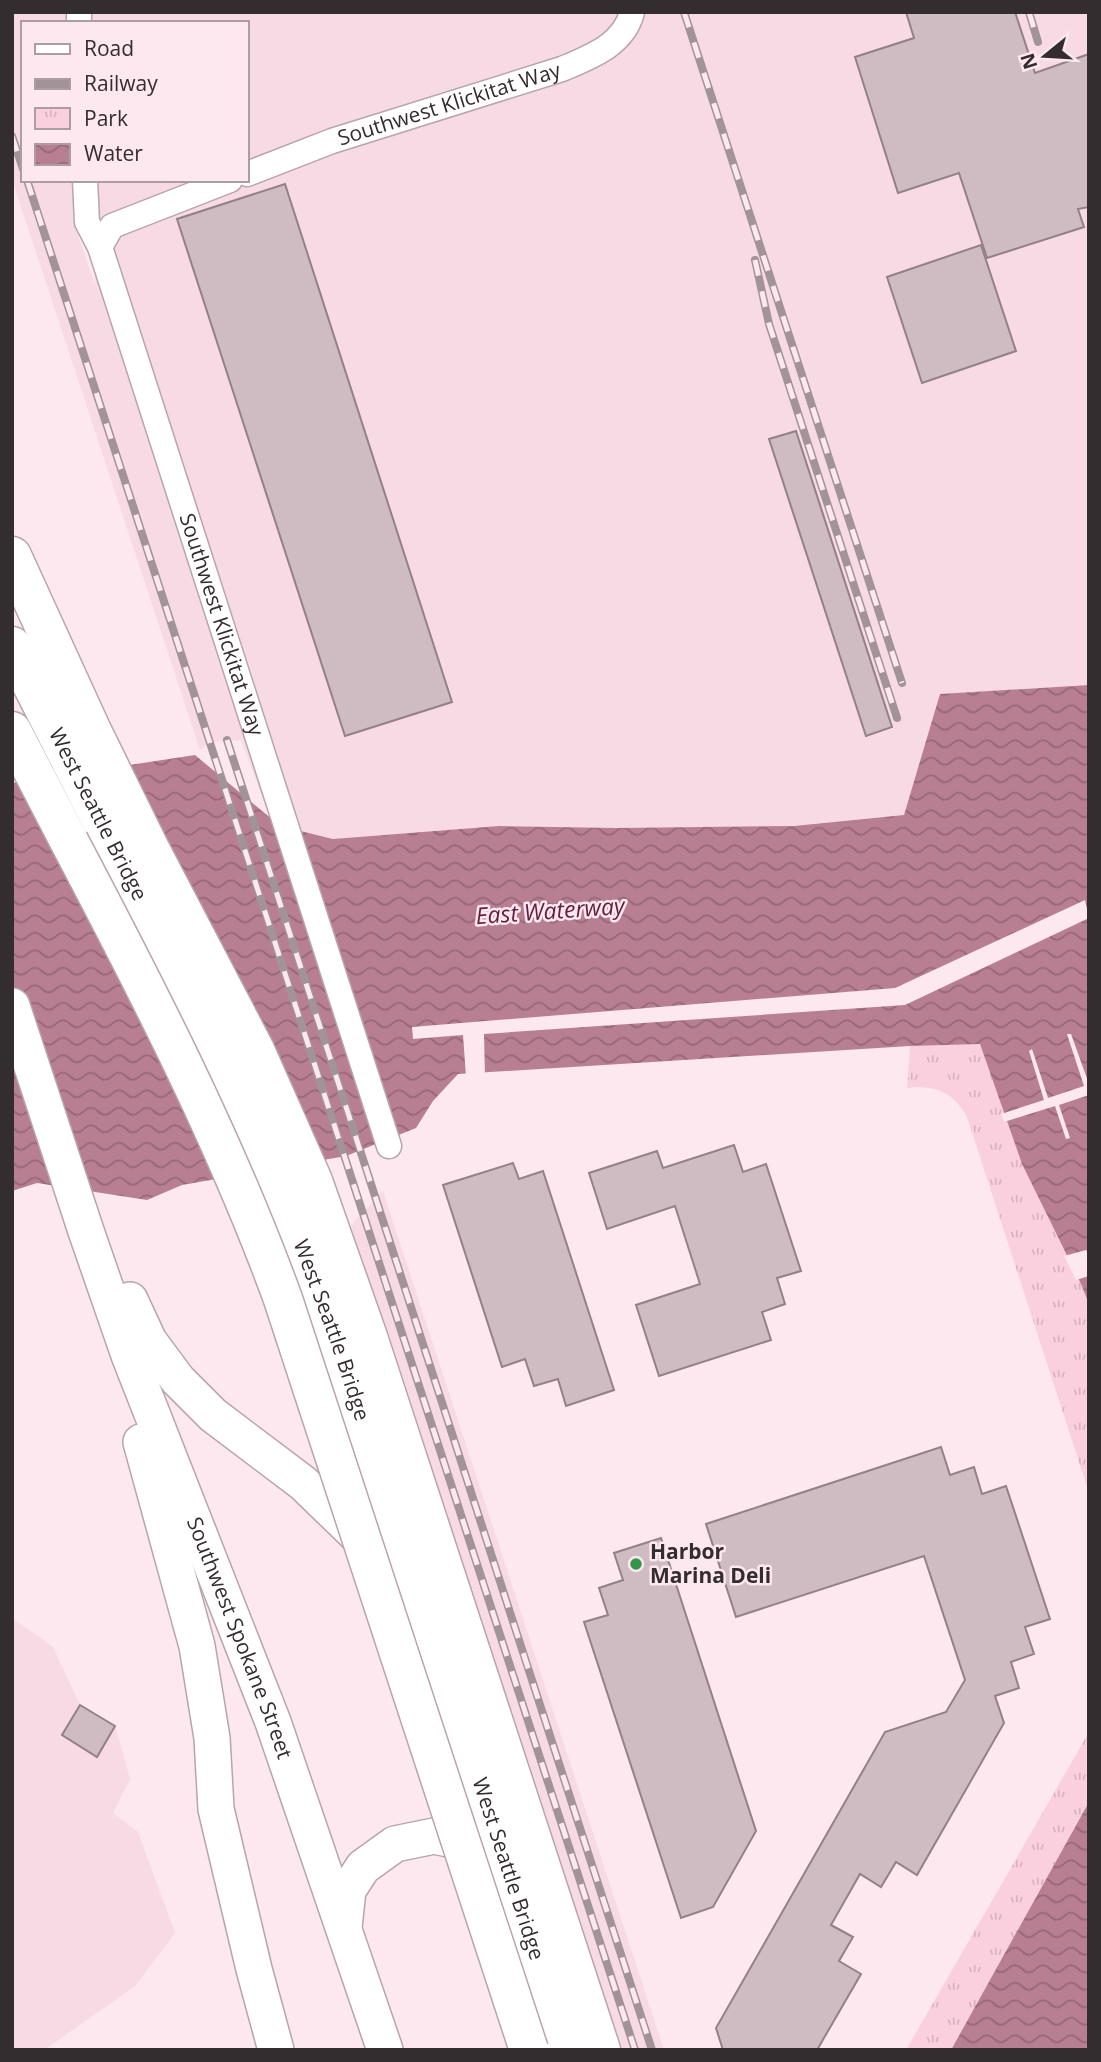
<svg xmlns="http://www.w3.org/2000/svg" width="1101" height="2062" font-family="'Open Sans',sans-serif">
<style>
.built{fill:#f7dae3}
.park{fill:url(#park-tufts)}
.water{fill:url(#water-waves)}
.pier{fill:#fce8ee}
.building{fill:#cfbcc2;stroke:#938186;stroke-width:2}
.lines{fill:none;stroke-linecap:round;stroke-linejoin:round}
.street-casing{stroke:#b8a5ab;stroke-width:27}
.secondary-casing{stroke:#b8a5ab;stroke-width:38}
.highway-casing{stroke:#b8a5ab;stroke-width:41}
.street{stroke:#fff;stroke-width:24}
.secondary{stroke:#fff;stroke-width:35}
.highway{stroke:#fff;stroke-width:38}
.rail-casing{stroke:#a19397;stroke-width:8}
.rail{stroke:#fce8ee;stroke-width:5;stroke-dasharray:16;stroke-linecap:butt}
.highway-bridge-casing{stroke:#b8a5ab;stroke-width:41;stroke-linecap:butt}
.highway-bridge{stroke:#fff;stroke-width:38}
.poi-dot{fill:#349448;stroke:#fce8ee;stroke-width:2.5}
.labels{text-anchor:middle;stroke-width:5;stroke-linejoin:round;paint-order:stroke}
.street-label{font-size:21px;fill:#342d2f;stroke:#fce8ee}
.poi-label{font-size:21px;font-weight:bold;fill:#342d2f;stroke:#fce8ee;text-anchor:start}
.water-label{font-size:23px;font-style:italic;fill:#641d3c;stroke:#fce8ee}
</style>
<defs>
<pattern id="park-tufts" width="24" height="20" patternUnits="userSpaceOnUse" patternTransform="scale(1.75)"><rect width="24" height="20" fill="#fbd0de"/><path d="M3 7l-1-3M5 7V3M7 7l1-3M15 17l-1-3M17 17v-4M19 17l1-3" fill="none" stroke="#d8b3bf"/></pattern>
<pattern id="water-waves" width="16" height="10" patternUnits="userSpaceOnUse" patternTransform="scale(1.75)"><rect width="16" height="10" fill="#b87e92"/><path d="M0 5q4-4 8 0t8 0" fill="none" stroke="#966878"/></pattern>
</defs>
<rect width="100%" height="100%" fill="#fce8ee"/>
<g class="built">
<path d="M12 12H78V23H23V180H74L73 220 95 285 94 180H247V23H92L91 12H1089V685L940 694 904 815 793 826 616 828 499 826 333 839 280 826 270 817 241 740 210 742 200 750 12 179Z"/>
<path d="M383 1191 664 2050H616L591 1961 351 1225Z"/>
<path d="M12 1618 53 1647 80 1705 115 1726 130 1779 113 1813 138 1832 175 1933 135 1986 44 2050H12Z"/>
</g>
<g class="park">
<path d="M980 1044 1022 1164 1081 1284 1089 1304V1493L967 1117C953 1092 935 1085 907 1088L910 1046Z"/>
<path d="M1089 1732V1802L951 2050H906Z"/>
</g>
<g class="water">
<path d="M1089 685V1304L1081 1284 1022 1164 980 1044 910 1046 458 1074 433 1101 416 1128 346 1156 182 1185 147 1200 37 1183 12 1191V783L195 755 280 826 333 839 499 826 616 828 794 826 904 815 940 694Z"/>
<path d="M1089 1802V2050H951Z"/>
</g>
<g class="pier">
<path d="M1085 900 1089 918 905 1005 484 1034 485 1076 466 1077 463 1035 413 1039 412 1027 895 988Z"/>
<path d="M1067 1034H1071L1089 1084V1095L1059 1105 1070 1138 1066 1139 1055 1106 1004 1122 1001 1114 1044 1100 1029 1051 1032 1049 1048 1098 1084 1086Z"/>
<path d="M1086 1250 1089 1254V1276L1076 1280 1064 1256Z"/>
</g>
<g class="building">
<path d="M906 12H1015L1035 73 1089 54V207L1078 209 1084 227 987 258 959 173 898 193 855 57 914 38Z"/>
<path d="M285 184 452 702 345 736 177 219Z"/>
<path d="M981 245 1016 351 922 383 887 277Z"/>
<path d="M796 431 892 727 866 736 769 439Z"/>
<path d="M734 1145 743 1172 766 1164 801 1271 777 1278 785 1304 762 1312 771 1340 659 1376 636 1305 700 1284 675 1206 607 1229 589 1173 657 1151 663 1168Z"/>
<path d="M513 1163 519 1179 543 1171 614 1390 566 1406 558 1379 534 1386 525 1359 502 1367 443 1185Z"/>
<path d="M941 1447 950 1475 974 1467 982 1494 1006 1486 1050 1619 1025 1627 1034 1654 1011 1662 1019 1688 995 1696 1004 1723 917 1875 896 1862 881 1887 860 1874 831 1925 853 1937 839 1961 861 1974 817 2050H723L716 2028 885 1732 946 1712 965 1680 924 1556 736 1617 706 1524Z"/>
<path d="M661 1538 756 1831 713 1907 681 1918 584 1622 608 1615 599 1588 623 1580 614 1553Z"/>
<path d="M80 1705 115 1726 97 1757 62 1735Z"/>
</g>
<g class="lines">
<g class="street-casing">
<g id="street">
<path d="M79 12V23"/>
<path id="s1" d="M247 174 332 141 562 69C590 57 624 45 632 12"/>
<path id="s2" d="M85 180 87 222 100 247 389 1146"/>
<path d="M100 247 112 226 230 180"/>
</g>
</g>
<g class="secondary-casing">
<g id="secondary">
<path id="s3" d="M12 1006 86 1231 129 1355 273 1722 385 2050"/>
<path d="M130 1300 149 1341 178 1380 213 1415 303 1483 365 1543"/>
<path d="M141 1442 197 1646 212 1738 216 1809 254 1969 276 2050"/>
<path d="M344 1927 348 1890 363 1867 395 1844 434 1836 468 1843 482 1854"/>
</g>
</g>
<g class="highway-casing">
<g id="highway">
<path d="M12 556 91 729 149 847 255 1050 313 1181 367 1334 601 2050"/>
<path id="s4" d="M12 646 184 983 277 1180 337 1340 567 2050"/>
<path d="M12 731 69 841"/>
</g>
</g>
<use href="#street" class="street"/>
<use href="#secondary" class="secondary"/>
<use href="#highway" class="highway"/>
<g class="rail-casing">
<g id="rail">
<path d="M684 12 902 683"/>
<path d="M1029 12 1038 42"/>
<path d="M12 136 23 169"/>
<path d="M27 180 635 2050"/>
<path d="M755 260 769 324 897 718"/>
<path d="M227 740 652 2050"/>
</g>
</g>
<use href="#rail" class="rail"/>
<g class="highway-bridge-casing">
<path id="highway-bridge" d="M69 841C148 991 225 1140 283 1299L529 2050"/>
</g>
<use href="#highway-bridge" class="highway-bridge"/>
</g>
<circle class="poi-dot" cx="636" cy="1564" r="7"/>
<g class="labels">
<g class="street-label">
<text dy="7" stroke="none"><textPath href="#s1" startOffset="214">Southwest Klickitat Way</textPath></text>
<text dy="7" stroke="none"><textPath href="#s2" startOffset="467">Southwest Klickitat Way</textPath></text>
<text dy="7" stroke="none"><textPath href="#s4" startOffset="189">West Seattle Bridge</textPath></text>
<text dy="7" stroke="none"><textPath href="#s4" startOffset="756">West Seattle Bridge</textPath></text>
<text dy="7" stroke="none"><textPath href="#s3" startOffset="672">Southwest Spokane Street</textPath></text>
<text dy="7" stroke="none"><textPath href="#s4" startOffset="1323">West Seattle Bridge</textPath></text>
</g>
<g class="poi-label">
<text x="650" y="1559">Harbor<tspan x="650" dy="24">Marina Deli</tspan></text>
</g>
<g class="water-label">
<text transform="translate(550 911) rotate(-4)" y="8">East Waterway</text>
</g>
</g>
<rect width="1101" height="2062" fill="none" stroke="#342d2f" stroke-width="28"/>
<rect x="21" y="21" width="228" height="161" fill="#fce8ee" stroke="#ac9da2" stroke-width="2"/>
<rect x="35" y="44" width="35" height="10" fill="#ffffff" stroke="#ac9da2" stroke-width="2"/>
<text x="84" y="56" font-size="21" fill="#342d2f">Road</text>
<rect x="35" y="79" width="35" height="10" fill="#a19397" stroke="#ac9da2" stroke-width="2"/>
<text x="84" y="91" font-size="21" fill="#342d2f">Railway</text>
<rect x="35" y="108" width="35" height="21" fill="url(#park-tufts)" stroke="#ac9da2" stroke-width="2"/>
<text x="84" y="126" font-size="21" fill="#342d2f">Park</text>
<rect x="35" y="144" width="35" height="21" fill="url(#water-waves)" stroke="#ac9da2" stroke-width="2"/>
<text x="84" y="161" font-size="21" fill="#342d2f">Water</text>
<g transform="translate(1045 56) rotate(252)" stroke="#fce8ee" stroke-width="5" paint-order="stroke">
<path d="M0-5L12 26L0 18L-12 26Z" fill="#342d2f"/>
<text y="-10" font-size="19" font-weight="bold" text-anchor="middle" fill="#342d2f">N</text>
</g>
</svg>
